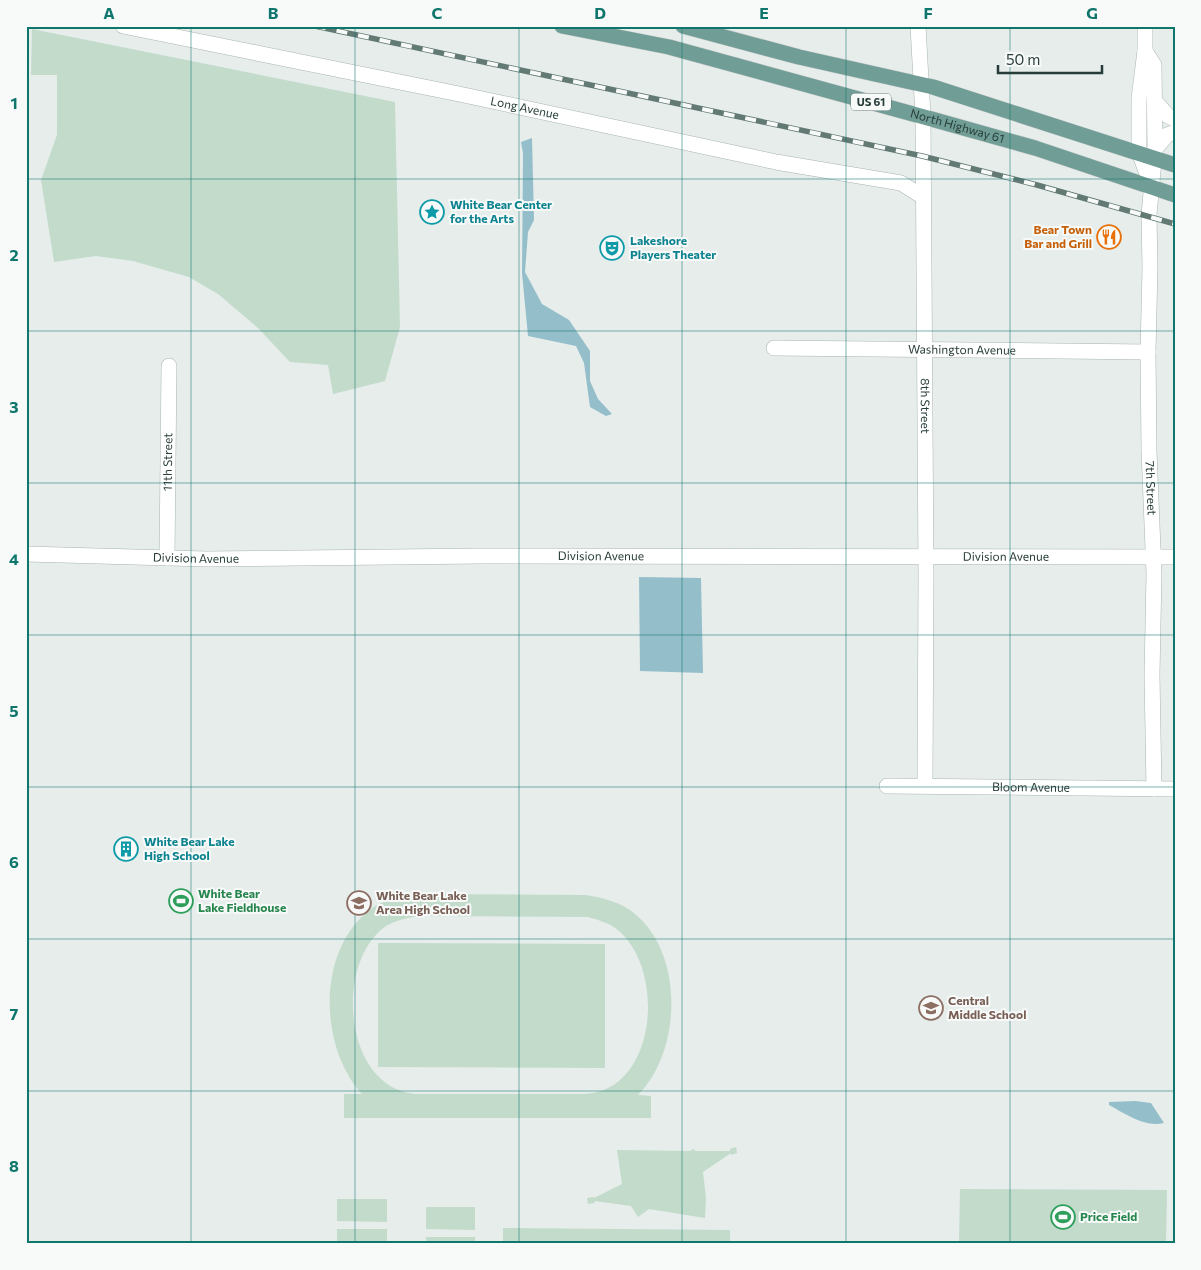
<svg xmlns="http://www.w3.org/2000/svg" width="1201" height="1270" font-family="Commissioner,sans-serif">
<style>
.green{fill:#c2dbcb;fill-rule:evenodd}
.water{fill:#95becb}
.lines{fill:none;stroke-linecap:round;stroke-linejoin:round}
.minor-casing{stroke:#a9b5b2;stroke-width:16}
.major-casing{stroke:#c3c9c8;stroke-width:16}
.minor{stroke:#fff;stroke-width:15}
.major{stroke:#709d96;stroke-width:15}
.rail-casing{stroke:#627974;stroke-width:5.5}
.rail{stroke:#f7faf9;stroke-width:4;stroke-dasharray:11;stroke-linecap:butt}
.grid{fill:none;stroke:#0f766e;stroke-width:1;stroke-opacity:0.55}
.labels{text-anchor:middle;stroke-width:4;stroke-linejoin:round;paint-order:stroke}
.shield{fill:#f7faf9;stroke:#657673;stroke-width:1}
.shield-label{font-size:11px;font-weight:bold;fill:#273d39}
.street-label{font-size:12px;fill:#273d39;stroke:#f7faf9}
.culture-label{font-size:12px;font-weight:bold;fill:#0d838f;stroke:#f7faf9;text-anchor:start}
.food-label{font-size:12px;font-weight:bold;fill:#c56008;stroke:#f7faf9;text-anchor:end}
.leisure-label{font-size:12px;font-weight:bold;fill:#27864d;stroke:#f7faf9;text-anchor:start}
.education-label{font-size:12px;font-weight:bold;fill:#785e54;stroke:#f7faf9;text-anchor:start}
.neatline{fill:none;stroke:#0f766e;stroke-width:2}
.grid-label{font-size:16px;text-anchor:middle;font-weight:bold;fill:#0f766e}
</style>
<rect width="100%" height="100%" fill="#e6edeb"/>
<g class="green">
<path d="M32 29 395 102 400 327 385 381 333 394 328 365 290 362 258 328 218 294 189 277 133 261 96 256 54 262 41 180 57 135V75H31Z"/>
<path d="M418 894 586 895C604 898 621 902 635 914 685 955 681 1052 638 1095L651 1096V1118H344V1094H362C319 1047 316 950 371 909 385 899 401 896 418 894ZM419 916 588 917C599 920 610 923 619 931 657 964 658 1047 620 1080 610 1089 598 1093 585 1094H414C343 1086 334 962 386 926 396 920 407 918 419 916Z"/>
<path d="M378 943 605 944V1068L378 1067Z"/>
<path d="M736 1147 737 1153 731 1155V1153L703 1172 706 1198 705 1218 649 1209 638 1217 631 1206 595 1201 594 1203 588 1204 587 1198 593 1197 594 1198 622 1184 617 1150 690 1151 694 1149 695 1151H730V1149Z"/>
<path d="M960 1189 1167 1190 1166 1244H959Z"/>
<path d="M337 1199H387V1222L337 1221Z"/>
<path d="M426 1207H475V1230L426 1229Z"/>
<path d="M503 1228 730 1230V1244H503Z"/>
<rect x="337" y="1229" width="50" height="15"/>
<rect x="426" y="1237" width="49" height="7"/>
</g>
<g class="water">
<path d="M532 138 534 220 528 232 525 272 542 304 569 320 590 351V381L598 399 612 414 606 416 590 407 584 363 576 346 528 336 522 273 523 153 521 142Z"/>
<path d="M639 577 701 578 703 673 640 671Z"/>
<path d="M1135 1101 1151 1103 1164 1123C1145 1128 1124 1113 1109 1105V1102Z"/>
</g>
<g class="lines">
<g class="minor-casing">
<g id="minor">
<path id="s1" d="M123 26 459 94 776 162 901 183 923 197"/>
<path id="s2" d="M918 26 923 116 926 574 925 786"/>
<path d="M1145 26V51L1139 98V152L1150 182"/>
<path id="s3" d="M1145 51 1154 65 1155 149 1149 215 1150 267 1148 352 1149 450 1154 574 1152 675 1154 789"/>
<path d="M1154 100 1168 116 1175 119"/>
<path d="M1155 149 1167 135 1175 132"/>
<path id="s4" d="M774 348 1148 352"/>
<path id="s5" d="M26 554 206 559 482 556 1175 557"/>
<path id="s6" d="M167 558 169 366"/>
<path id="s7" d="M887 786 1175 789"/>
</g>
</g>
<g class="major-casing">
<g id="major">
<path id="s8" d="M562 26 669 47 935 120 1035 148 1175 195"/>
<path d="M683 26 799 57 933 87 1175 165"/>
</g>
</g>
<use href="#minor" class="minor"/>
<use href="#major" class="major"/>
<g class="rail-casing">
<path id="rail" d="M315 26 922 156 1037 185 1175 224"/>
</g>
<use href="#rail" class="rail"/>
</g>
<path class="grid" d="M191 26V1244M355 26V1244M519 26V1244M682 26V1244M846 26V1244M1010 26V1244M26 179H1175M26 331H1175M26 483H1175M26 635H1175M26 787H1175M26 939H1175M26 1091H1175"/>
<defs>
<g id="sight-ring" transform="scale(1.25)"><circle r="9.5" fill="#f7faf9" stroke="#0f9aa8" stroke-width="1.5"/><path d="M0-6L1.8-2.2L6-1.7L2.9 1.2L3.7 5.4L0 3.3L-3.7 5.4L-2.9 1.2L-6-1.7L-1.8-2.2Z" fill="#0f9aa8"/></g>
<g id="restaurant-ring" transform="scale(1.25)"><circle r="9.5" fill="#f7faf9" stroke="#e8710a" stroke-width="1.5"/><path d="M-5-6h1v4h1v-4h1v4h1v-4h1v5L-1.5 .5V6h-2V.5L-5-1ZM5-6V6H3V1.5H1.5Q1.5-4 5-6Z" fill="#e8710a"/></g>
<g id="theatre-ring" transform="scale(1.25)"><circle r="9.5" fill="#f7faf9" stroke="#0f9aa8" stroke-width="1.5"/><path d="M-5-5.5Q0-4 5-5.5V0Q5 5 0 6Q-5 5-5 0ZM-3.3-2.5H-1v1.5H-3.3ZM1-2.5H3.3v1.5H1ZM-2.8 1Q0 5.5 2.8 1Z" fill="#0f9aa8"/></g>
<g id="building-ring" transform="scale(1.25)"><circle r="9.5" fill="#f7faf9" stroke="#0f9aa8" stroke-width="1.5"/><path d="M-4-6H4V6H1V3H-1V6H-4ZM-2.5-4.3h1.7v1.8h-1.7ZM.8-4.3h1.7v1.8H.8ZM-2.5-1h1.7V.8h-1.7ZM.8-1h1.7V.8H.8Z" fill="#0f9aa8"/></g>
<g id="stadium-ring" transform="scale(1.25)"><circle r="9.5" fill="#f7faf9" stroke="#2e9e5b" stroke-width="1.5"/><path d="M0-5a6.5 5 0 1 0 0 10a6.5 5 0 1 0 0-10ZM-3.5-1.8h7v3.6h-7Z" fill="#2e9e5b"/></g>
<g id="school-ring" transform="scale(1.25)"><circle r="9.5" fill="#f7faf9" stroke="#8d6e63" stroke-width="1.5"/><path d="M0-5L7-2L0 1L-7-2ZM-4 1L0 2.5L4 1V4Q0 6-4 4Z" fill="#8d6e63"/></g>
</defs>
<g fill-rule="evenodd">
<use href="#sight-ring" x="432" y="212"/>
<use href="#restaurant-ring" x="1109" y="237"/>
<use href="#theatre-ring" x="612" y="248"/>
<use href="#building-ring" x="126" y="849"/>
<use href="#stadium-ring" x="181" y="901"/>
<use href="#school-ring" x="359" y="903"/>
<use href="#school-ring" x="931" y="1008"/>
<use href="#stadium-ring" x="1063" y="1217"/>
</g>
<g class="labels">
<rect class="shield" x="851" y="93.5" width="40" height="17" rx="4"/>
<g class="shield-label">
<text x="871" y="106">US 61</text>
</g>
<g class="street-label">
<text dy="4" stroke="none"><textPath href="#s1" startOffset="410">Long Avenue</textPath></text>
<text dy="4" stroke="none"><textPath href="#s8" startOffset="408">North Highway 61</textPath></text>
<text dy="4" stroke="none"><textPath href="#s4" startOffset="188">Washington Avenue</textPath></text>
<text dy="4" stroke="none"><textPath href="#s2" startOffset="380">8th Street</textPath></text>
<text dy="4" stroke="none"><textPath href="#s6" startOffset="96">11th Street</textPath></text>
<text dy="4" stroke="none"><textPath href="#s3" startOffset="440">7th Street</textPath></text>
<text dy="4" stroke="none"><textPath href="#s5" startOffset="575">Division Avenue</textPath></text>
<text dy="4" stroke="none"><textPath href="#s5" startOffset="980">Division Avenue</textPath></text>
<text dy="4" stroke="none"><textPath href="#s5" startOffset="170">Division Avenue</textPath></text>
<text dy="4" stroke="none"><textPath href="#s7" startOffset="144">Bloom Avenue</textPath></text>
</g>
<g class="culture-label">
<text x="450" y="209">White Bear Center<tspan x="450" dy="14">for the Arts</tspan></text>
<text x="630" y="245">Lakeshore<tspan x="630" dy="14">Players Theater</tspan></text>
<text x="144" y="846">White Bear Lake<tspan x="144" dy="14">High School</tspan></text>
</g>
<g class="food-label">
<text x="1092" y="234">Bear Town<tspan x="1092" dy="14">Bar and Grill</tspan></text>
</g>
<g class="leisure-label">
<text x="198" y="898">White Bear<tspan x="198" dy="14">Lake Fieldhouse</tspan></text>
<text x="1080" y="1221">Price Field</text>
</g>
<g class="education-label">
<text x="376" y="900">White Bear Lake<tspan x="376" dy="14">Area High School</tspan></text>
<text x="948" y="1005">Central<tspan x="948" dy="14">Middle School</tspan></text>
</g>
</g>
<rect width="1201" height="1270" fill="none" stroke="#f7faf9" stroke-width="55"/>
<path d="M998 65v8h104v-8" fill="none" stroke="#273d39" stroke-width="2.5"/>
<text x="1006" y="65" font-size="15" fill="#273d39" stroke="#f7faf9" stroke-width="4" paint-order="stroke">50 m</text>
<rect x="28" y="28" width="1146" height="1214" class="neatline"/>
<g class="grid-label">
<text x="109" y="19">A</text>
<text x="273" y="19">B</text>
<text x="437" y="19">C</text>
<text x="600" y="19">D</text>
<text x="764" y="19">E</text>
<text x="928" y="19">F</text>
<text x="1092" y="19">G</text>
<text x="14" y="109">1</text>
<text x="14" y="261">2</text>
<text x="14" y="413">3</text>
<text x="14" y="565">4</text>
<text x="14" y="717">5</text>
<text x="14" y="868">6</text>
<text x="14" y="1020">7</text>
<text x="14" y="1172">8</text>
</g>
</svg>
